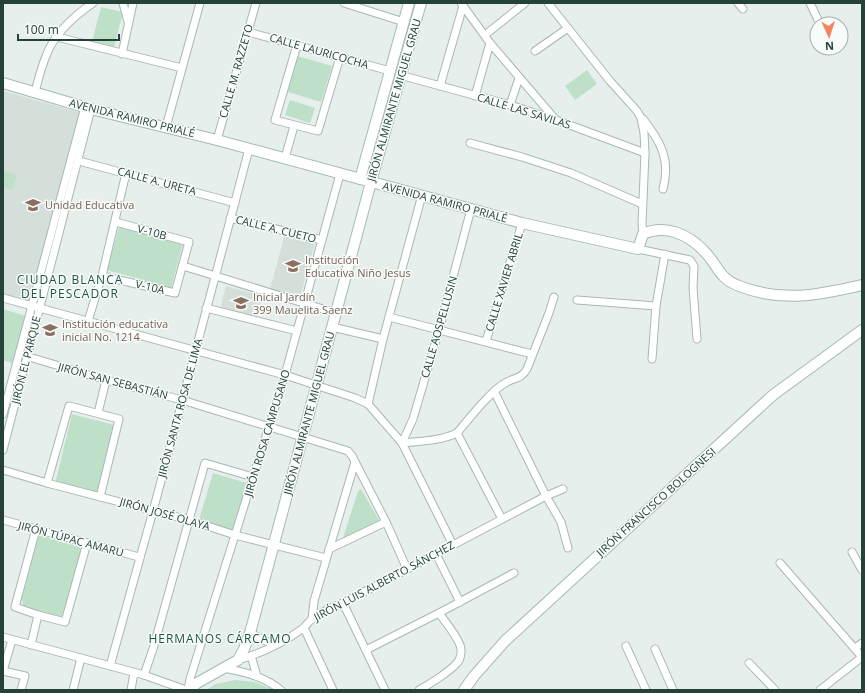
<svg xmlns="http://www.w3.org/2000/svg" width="865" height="693" font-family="'Open Sans',sans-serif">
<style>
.built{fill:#d4dfda}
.green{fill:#bfe0c8}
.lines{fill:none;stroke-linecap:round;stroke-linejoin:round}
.street-casing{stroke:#a8b8b2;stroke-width:9}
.secondary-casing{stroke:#a4bbb3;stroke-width:12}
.street{stroke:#fff;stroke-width:7}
.secondary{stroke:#fff;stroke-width:10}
.labels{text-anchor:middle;stroke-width:3;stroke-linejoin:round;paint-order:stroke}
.street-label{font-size:11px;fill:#24423a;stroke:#f7fbf9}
.education-label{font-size:11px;fill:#785e54;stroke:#f7fbf9;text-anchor:start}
.neighbourhood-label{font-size:12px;letter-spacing:1px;fill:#1f5548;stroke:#f7fbf9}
</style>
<rect width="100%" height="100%" fill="#e6efeb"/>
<g class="built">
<path d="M3 91 85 114 37 306 3 297Z"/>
<path d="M285 234 315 243 300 297 270 289Z"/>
<path d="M226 286 262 296 255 319 220 310Z"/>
</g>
<g class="green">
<path d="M101 7 123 12 114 48 92 42Z"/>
<path d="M297 56 332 66 321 102 288 92Z"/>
<path d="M587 70 597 84 575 100 565 86Z"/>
<path d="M290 100 315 108 310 123 285 115Z"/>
<path d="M3 171 17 175 12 190 3 187Z"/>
<path d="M119 227 183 244 171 288 107 270Z"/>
<path d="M3 309 26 316 12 363 3 360Z"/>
<path d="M72 414 114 425 98 495 55 484Z"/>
<path d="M213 473 250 484 233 529 230 530 199 520Z"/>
<path d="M361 489 379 520 377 524 346 540 343 538 358 491Z"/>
<path d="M39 535 83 548 64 615 59 618 23 607 22 598Z"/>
<path d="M236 680 255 682 274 690H206L216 684Z"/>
</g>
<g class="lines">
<g class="street-casing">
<g id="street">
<path d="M123 3 128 22"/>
<path d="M344 3 404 22"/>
<path d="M461 3 490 43 555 119"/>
<path d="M548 3 610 81 637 111 641 118 644 133 645 153 642 224 643 234"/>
<path d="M738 3 743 9"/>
<path d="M810 3 820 24"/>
<path d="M248 32 390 71"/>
<path d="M485 35 525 3"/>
<path d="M57 37 182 68"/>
<path d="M297 45 275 120 318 131 340 57"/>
<path d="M535 51 568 28"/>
<path d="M122 54 133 3"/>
<path d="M400 75 510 105 556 120 645 153"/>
<path d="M440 86 463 6"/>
<path d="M35 92C38 81 41 68 46 56 54 34 74 16 93 3"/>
<path d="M475 96 490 43"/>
<path d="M510 105 519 78"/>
<path d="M643 119C661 142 671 160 663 189"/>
<path d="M166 127 200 3"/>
<path d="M217 140 256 3"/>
<path d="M470 143 522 157 571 173 642 204"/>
<path d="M285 158 294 126"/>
<path d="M79 161 235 203"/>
<path d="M230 218 322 240"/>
<path d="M638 249 690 260 694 266 693 288 697 339"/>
<path d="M183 266 336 313"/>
<path d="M102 276 175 293 189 242 116 222"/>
<path d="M3 298 285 375 355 398 368 404 402 443 453 545"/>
<path d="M577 300 656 306"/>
<path d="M206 308 297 331"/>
<path d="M389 317 532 354"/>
<path d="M88 321 102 276 126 173"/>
<path d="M332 327 383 339"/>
<path d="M486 341 522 223"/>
<path d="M26 356 106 380 182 400 348 451 352 456 386 522 407 569"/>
<path d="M652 359 656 306 665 254"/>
<path d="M494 391 546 496 561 522 568 548"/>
<path d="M368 404 383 339 422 195"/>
<path d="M98 413 106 380"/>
<path d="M3 414 85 107"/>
<path d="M457 433 502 519"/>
<path d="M402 443 413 419 439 330 471 209"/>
<path d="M402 443C420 441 440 441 457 433 469 419 491 390 507 382 516 377 521 379 527 369L549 313 554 297"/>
<path d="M3 450 91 109"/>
<path d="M3 470 47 483 189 520 235 535 326 558"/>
<path d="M47 483 69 406 119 419 100 497"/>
<path d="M3 520 139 557"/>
<path d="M36 529 15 607 38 615 65 622 87 543"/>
<path d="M329 549 386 522"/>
<path d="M852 552 862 570"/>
<path d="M436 554 460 602"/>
<path d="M780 563 862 657"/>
<path d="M343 603 385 690"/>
<path d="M312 619 314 601 355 462"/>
<path d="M304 628 333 690"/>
<path d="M250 633 274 645"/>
<path d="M3 637 144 675 186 690"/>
<path d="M31 645 38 615"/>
<path d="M626 646 646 690"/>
<path d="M855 648 862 643"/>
<path d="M655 649 673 690"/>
<path d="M366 650 439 613 514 573"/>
<path d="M251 656 257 676"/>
<path d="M238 660C259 654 283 643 302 629 306 626 309 621 313 618 322 612 333 607 343 603L546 496 563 489"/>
<path d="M749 663 775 690"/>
<path d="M110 666 153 511 249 149"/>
<path d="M223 668C245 672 263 676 281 690"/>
<path d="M3 671 25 676 21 690"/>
<path d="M3 671 12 640"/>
<path d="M144 675 153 649 205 463 253 477"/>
<path d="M73 690 81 658"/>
<path d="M131 690 134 673"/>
<path d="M188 690 190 679 285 375 340 174"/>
<path d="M419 690C430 684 449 672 457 663 461 659 462 650 460 645 455 633 446 623 439 613"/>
<path d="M820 690 862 657"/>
</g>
</g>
<g class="secondary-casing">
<g id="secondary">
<path d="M3 83 91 109 217 140 471 209 522 223 638 249 643 234C665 224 688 234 704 251 718 265 718 278 739 286 783 303 818 295 862 285"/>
<path d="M360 179 409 3"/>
<path d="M188 690 197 683 238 660 244 649 250 633 371 182 421 3"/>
<path d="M464 690 474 676 505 641 773 395 862 330"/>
</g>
</g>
<use href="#street" class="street"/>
<use href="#secondary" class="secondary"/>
</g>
<defs>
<g id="school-bare" transform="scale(1.2)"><path d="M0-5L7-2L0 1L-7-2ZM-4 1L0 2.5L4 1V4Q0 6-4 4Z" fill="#8d6e63" stroke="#f7fbf9" stroke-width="2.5" paint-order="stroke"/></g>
</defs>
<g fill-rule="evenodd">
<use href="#school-bare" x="33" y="205"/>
<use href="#school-bare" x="293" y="266"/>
<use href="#school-bare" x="241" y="303"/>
<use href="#school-bare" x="50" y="330"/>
</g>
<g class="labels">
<g class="street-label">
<text transform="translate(319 51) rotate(16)" y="4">CALLE LAURICOCHA</text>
<text transform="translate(236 71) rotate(-74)" y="4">CALLE M. RAZZETO</text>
<text transform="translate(394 100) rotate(-74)" y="4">JIRÓN ALMIRANTE MIGUEL GRAU</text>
<text transform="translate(524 111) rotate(17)" y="4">CALLE LAS SAVILAS</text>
<text transform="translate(132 118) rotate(14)" y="4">AVENIDA RAMIRO PRIALÉ</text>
<text transform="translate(157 181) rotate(15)" y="4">CALLE A. URETA</text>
<text transform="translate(445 202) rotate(15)" y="4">AVENIDA RAMIRO PRIALÉ</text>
<text transform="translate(276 229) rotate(14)" y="4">CALLE A. CUETO</text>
<text transform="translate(152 232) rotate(15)" y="4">V-10B</text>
<text transform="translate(504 282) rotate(-73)" y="4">CALLE XAVIER ABRIL</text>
<text transform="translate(150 287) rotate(13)" y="4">V-10A</text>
<text transform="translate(439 327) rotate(-74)" y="4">CALLE AOSPELLUSIN</text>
<text transform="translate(26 360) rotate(-76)" y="4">JIRÓN EL PARQUE</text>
<text transform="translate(113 381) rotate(15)" y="4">JIRÓN SAN SEBASTIÁN</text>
<text transform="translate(180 408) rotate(-75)" y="4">JIRÓN SANTA ROSA DE LIMA</text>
<text transform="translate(309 413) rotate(-75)" y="4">JIRÓN ALMIRANTE MIGUEL GRAU</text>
<text transform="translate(267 433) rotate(-73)" y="4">JIRÓN ROSA CAMPUSANO</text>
<text transform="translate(656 502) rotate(-42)" y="4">JIRÓN FRANCISCO BOLOGNESI</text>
<text transform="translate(165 514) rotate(16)" y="4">JIRÓN JOSÉ OLAYA</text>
<text transform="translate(71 539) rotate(15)" y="4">JIRÓN TÚPAC AMARU</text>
<text transform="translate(384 581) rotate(-28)" y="4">JIRÓN LUIS ALBERTO SÁNCHEZ</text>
</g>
<g class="education-label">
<text x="45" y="209">Unidad Educativa</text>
<text x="305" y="264">Institución<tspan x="305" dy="13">Educativa Niño Jesus</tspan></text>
<text x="253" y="301">Inicial Jardín<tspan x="253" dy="13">399 Mauelita Saenz</tspan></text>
<text x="62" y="328">Institución educativa<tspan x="62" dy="13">inicial No. 1214</tspan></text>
</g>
<g class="neighbourhood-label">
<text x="70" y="284">CIUDAD BLANCA<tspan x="70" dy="14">DEL PESCADOR</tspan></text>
<text x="220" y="643">HERMANOS CÁRCAMO</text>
</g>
</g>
<rect width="865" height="693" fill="none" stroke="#24423a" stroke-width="8"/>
<g transform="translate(829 36) rotate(177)"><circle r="19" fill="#f7fbf9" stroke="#a3b1ad"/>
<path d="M0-3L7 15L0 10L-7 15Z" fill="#f4845f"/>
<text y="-6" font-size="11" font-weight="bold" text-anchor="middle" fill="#24423a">N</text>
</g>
<path d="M18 34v6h101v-6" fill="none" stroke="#24423a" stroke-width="2"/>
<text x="24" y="34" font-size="12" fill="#24423a" stroke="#f7fbf9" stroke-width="3" paint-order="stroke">100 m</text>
</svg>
